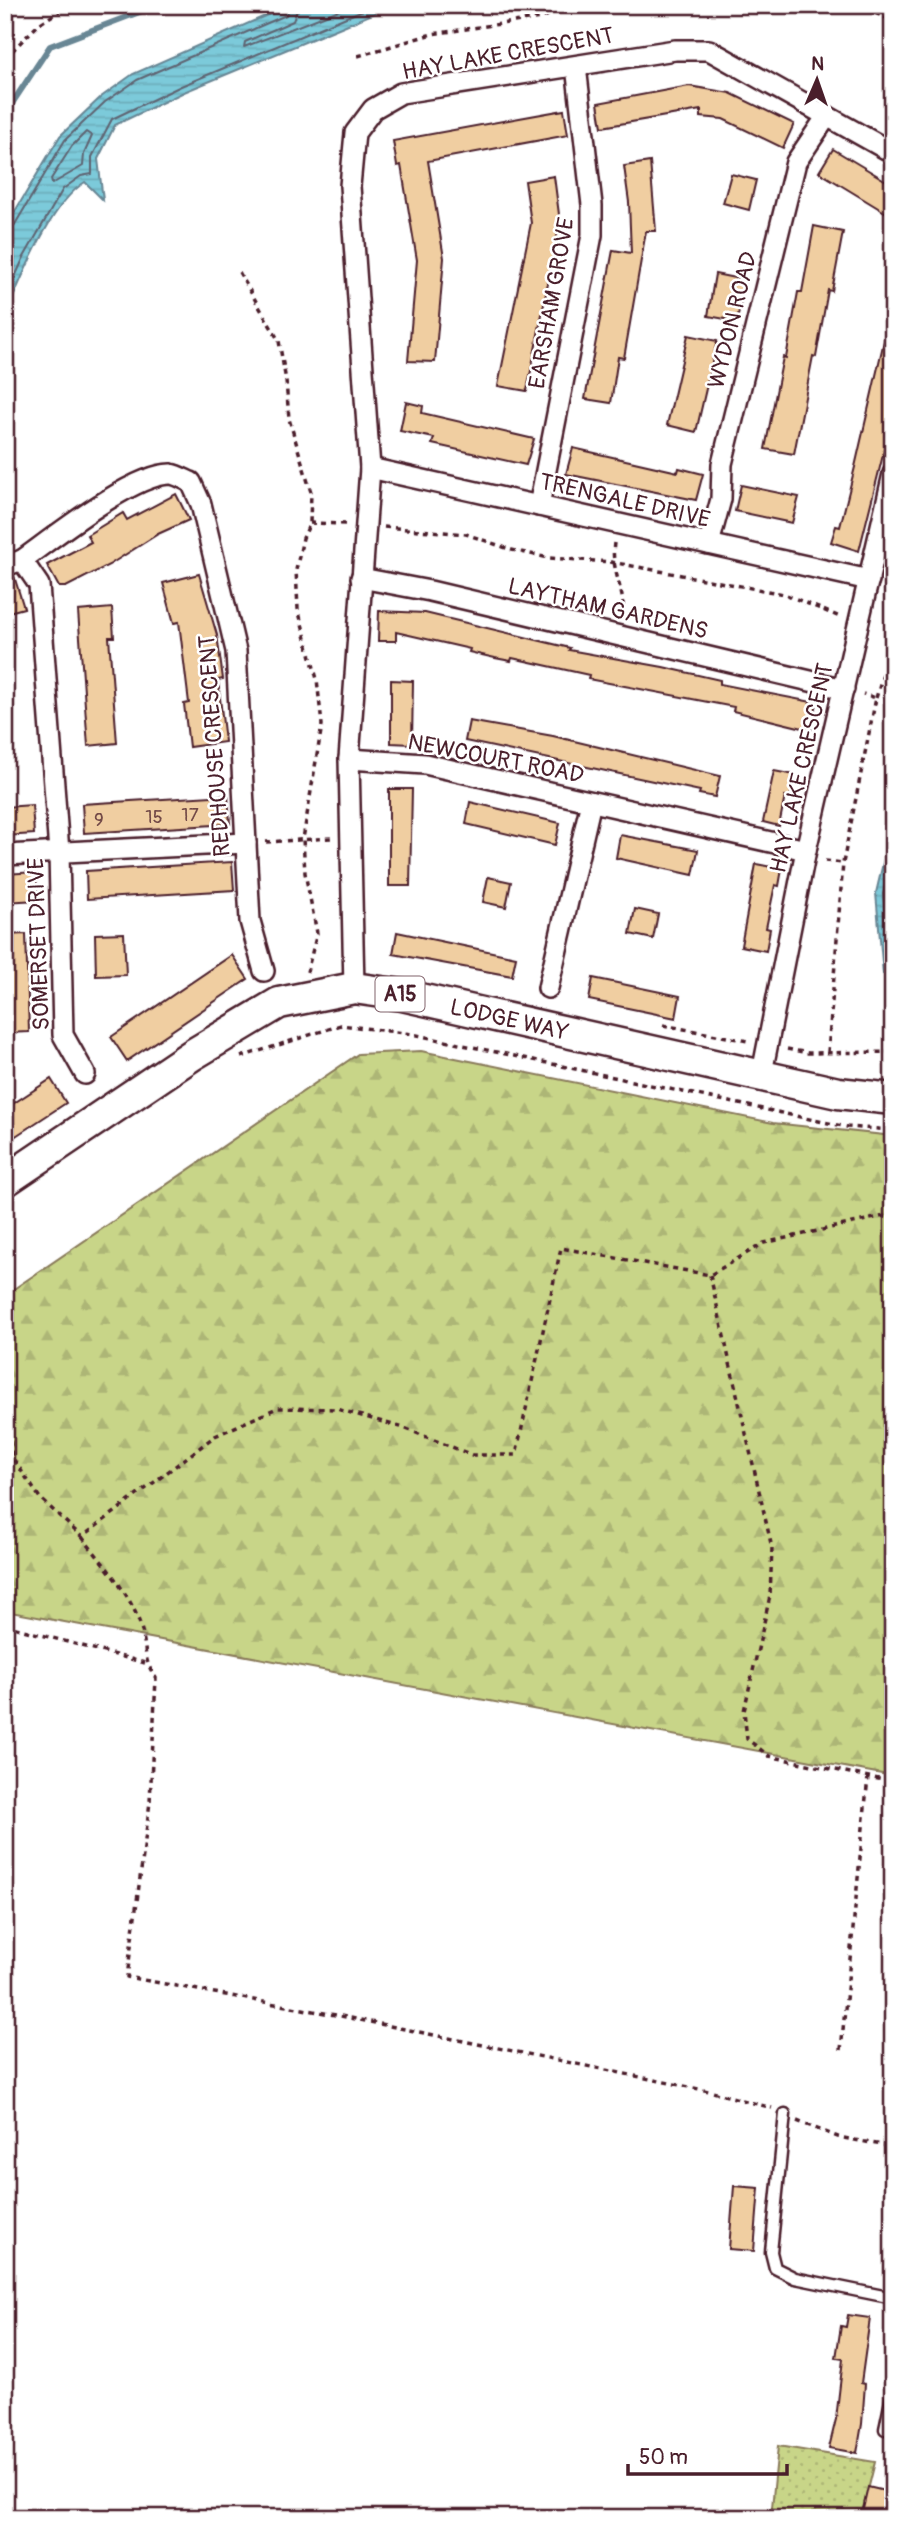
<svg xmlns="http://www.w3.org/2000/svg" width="898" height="2523" font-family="Pangolin,sans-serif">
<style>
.grass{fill:url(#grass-dots);stroke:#897a5a;stroke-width:2}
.forest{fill:url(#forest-firs);stroke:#897a5a;stroke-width:2}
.water{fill:url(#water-rules);stroke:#688694;stroke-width:2}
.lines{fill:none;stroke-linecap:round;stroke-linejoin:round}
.shore{stroke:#5e6371;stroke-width:2}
.stream{stroke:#688694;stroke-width:6}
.building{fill:#f0cea1;stroke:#4a1f2b;stroke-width:2}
.lane-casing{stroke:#4a1f2b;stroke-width:15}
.street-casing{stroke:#4a1f2b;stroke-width:24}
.primary-casing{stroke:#4a1f2b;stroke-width:35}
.path{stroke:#4a1f2b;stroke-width:3.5;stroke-dasharray:5 5;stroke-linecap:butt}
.lane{stroke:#fff;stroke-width:10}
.street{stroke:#fff;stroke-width:19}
.primary{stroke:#fff;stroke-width:30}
.labels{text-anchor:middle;stroke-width:5;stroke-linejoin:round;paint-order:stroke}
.number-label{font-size:19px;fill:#744b48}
.shield{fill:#fff;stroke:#80626b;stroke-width:2}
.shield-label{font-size:21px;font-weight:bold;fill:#4a1f2b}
.street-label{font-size:23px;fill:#4a1f2b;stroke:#fff}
</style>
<defs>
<pattern id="grass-dots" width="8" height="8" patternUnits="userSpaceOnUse" patternTransform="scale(1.75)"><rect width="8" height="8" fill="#c8d588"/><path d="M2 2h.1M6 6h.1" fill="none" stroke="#adb676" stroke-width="1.8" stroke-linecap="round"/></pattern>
<pattern id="forest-firs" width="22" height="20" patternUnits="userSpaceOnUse" patternTransform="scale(1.75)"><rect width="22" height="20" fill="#c8d588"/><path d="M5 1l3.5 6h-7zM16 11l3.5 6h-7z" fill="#adb676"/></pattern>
<pattern id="water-rules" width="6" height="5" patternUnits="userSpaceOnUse" patternTransform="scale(1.75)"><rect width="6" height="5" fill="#7ccada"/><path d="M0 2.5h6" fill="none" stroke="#6dadbb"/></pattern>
</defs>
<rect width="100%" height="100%" fill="#fff"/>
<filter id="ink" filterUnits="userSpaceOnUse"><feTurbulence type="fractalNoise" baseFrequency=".0143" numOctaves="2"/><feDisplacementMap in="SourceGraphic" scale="14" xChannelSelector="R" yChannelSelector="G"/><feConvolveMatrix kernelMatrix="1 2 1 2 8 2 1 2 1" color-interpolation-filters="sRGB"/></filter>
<g filter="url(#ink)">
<path class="grass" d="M778 2446 875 2462 861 2518H771Z"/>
<path class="forest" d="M421 1051 773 1123 893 1136V1776L5 1611V1295L358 1054Z"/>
<g class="water">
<path d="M290 5H394L184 92 115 125 98 159 103 200 85 182C49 205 23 276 5 316V228L60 136 101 97 133 74Z"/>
<path d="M893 820V977L883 974 876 893Z"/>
</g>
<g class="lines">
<g class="shore">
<path d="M299 5 293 21 245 42 244 47 352 5"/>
<path d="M86 132 92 136 84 154 83 166 52 184 51 179 72 146Z"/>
<path d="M5 230 14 226 65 140 105 102 137 80 286 15 291 5"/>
<path d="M5 299 24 257 63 189 81 176 92 174V157L112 119 181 86 375 5"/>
<path d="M893 851 883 894 889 966 893 969"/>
</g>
<path class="stream" d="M5 114 50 46 158 5"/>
</g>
<g class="building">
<path d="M689 86 730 93 794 124 783 148 723 119 701 117V110L602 127 598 103Z"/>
<path d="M564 110 568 135 428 161 444 258 435 362 408 361 417 260 401 165 397 166 393 141Z"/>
<path d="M833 149 893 185V217L819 172Z"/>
<path d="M650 162 656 231H646L624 358 618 357 611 403 585 399 613 250 631 253 629 202 624 166Z"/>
<path d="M731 174 756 180 749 210 723 203Z"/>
<path d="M554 176 560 222 527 391 498 386 531 223 525 181Z"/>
<path d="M814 226 843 232 832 291 828 290 816 357 813 356 794 454 765 449 783 357 786 358 798 292H802Z"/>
<path d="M715 274 745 280 737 321 708 316Z"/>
<path d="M886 332H893V415L859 551 831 542 836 526 840 527 855 467Z"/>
<path d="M688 335 717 341 696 432 667 425Z"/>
<path d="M406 402 423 406 422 413 534 439 526 465 432 444 434 438 400 431Z"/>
<path d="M573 448 678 472 679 468 703 474 696 500 566 474Z"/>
<path d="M741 485 799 497 792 523 735 511Z"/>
<path d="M176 494 189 520 158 534 109 565 66 587H59L47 565 91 542 87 535 123 513 127 520Z"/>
<path d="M199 574 217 635 223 679 218 680 225 742 189 747 184 704 189 703 179 622 174 623 163 583Z"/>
<path d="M14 576 24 608 5 613V578Z"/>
<path d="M112 608 114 637H109L117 743 88 746 78 611Z"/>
<path d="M379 611 425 613 570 648 569 650 663 667 720 680V684L817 703 811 730 733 711 734 707 588 679 589 675 512 658 511 661 495 658 469 652 470 649 396 632V641H378Z"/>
<path d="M391 680 413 681 412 744 391 743Z"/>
<path d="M469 721 553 736 720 776 715 797 699 794 700 791 465 741Z"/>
<path d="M774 771 795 775 790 798 785 796 779 826 763 822Z"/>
<path d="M389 789H412L410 886H389Z"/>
<path d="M228 795 230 824 84 833 82 804Z"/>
<path d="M470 802 560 823 555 845 466 824Z"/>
<path d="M32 805 34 834 5 836V807Z"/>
<path d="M620 835 698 850 693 875 616 858Z"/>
<path d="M232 862 234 890 87 899 86 871Z"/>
<path d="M756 864 782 869 779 886 775 885 766 928 770 929 766 951 741 946Z"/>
<path d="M36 872 37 900 5 902V874Z"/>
<path d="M488 877 511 882 506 907 483 902Z"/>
<path d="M635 909 658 914 653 939 630 934Z"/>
<path d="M397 932 516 957 512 976 393 954Z"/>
<path d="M124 933 126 975 96 976 95 934Z"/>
<path d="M26 934 29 1032 5 1033V935Z"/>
<path d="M232 955 248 979 127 1061 111 1037Z"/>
<path d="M593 978 680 996 676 1018 589 1000Z"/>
<path d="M51 1079 66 1103 5 1143V1109Z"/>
<path d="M734 2186 759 2188 754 2251 729 2249Z"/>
<path d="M848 2315 870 2318 861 2383 865 2384 862 2424 857 2453 829 2448 836 2419 843 2359 836 2358 841 2326 846 2327Z"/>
<path d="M868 2487 893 2493V2518H861Z"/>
</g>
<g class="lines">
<g class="lane-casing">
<g id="lane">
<path d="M785 2114 771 2252 775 2268 795 2278 893 2298"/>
<path d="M885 2429 893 2391"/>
</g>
</g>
<g class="street-casing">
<g id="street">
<path d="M370 468 869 580"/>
<path d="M539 506 592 235V205L576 66"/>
<path d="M709 544 721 499 722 464 796 162 827 116"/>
<path d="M22 560 39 585 59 852 63 1035 85 1074"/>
<path d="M5 566 22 560C53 538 134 473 171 474 177 475 186 480 191 482L201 504 236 651 250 921 264 971"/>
<path d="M361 578 430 591 844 689"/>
<path d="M349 759 425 764 806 850"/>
<path d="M5 855 246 843"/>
<path d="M354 988 349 759 370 468 350 186 355 133 373 109 401 93 675 50H709L893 153"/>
<path d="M548 988 591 802"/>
<path d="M762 1073 806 850 893 474"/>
</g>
</g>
<g class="primary-casing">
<g id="primary">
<path id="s1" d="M5 1181 192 1055 279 1003 354 988 402 995 838 1093 893 1099"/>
</g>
</g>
<g class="path">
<path d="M857 5 893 21"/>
<path d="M358 56 432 34 541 18 573 5"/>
<path d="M5 58 39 24 69 5"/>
<path d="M239 272 279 341 286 381 289 419 311 492 310 523 303 538 296 570 298 609 317 679 322 725 303 839 305 873 317 933 307 972"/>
<path d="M310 523 348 524"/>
<path d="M384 527 466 534 512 550 549 558 611 562 784 594 840 617"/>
<path d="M614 543C610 572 628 596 622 617"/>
<path d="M876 698 893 642"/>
<path d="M266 842 331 838"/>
<path d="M825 861 843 863"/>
<path d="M663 1025 748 1041"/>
<path d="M787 1049 808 1053 893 1052"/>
<path d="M828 1052 843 863 876 698 863 694"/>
<path d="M241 1057 341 1025 412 1034 847 1127 893 1130"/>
<path d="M710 1275 772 1548 770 1596 744 1711 747 1739 769 1756 893 1782"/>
<path d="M5 1381 12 1457 40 1498 82 1537 215 1436 277 1408 337 1409 404 1428 472 1455H516L561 1248 710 1275 764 1243 893 1214"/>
<path d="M82 1537C104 1565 133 1596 142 1631 147 1652 143 1660 156 1678L150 1802 127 1977 341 2016 709 2091 772 2108"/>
<path d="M5 1625 145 1663"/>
<path d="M841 2050 868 1777"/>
<path d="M797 2121 838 2137 893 2147"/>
</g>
<use href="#lane" class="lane"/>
<use href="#street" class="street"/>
<use href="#primary" class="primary"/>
</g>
</g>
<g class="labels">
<g class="number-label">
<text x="190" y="821">17</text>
<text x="154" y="823">15</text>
<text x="99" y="826">9</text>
</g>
<rect class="shield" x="375.5" y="976.5" width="49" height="35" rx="5"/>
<g class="shield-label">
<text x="400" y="1001">A15</text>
</g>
<g class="street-label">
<text transform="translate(508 53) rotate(-10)" y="8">HAY LAKE CRESCENT</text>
<text transform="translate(551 303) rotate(-80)" y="8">EARSHAM GROVE</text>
<text transform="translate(732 320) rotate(-76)" y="8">WYDON ROAD</text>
<text transform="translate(625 500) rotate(13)" y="8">TRENGALE DRIVE</text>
<text transform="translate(608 608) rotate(13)" y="8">LAYTHAM GARDENS</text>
<text transform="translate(214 746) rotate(-94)" y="8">REDHOUSE CRESCENT</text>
<text transform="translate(496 758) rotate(11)" y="8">NEWCOURT ROAD</text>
<text transform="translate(801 768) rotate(-77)" y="8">HAY LAKE CRESCENT</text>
<text transform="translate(38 944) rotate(-92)" y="8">SOMERSET DRIVE</text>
<text dy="8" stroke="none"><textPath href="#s1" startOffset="562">LODGE WAY</textPath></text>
</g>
</g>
<rect width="898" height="2523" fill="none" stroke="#fff" stroke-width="28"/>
<rect x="14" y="14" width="870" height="2495" fill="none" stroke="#4a1f2b" stroke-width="2.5" filter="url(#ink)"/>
<g transform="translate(817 80) rotate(2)" stroke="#ffffff" stroke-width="5" paint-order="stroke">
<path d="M0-5L12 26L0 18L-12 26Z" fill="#4a1f2b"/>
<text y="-10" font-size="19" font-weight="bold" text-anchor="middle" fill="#4a1f2b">N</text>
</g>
<path d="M628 2464v10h159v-10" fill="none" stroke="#4a1f2b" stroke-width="3.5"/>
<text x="639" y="2464" font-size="21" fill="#4a1f2b" stroke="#ffffff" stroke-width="5" paint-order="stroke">50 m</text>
</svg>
